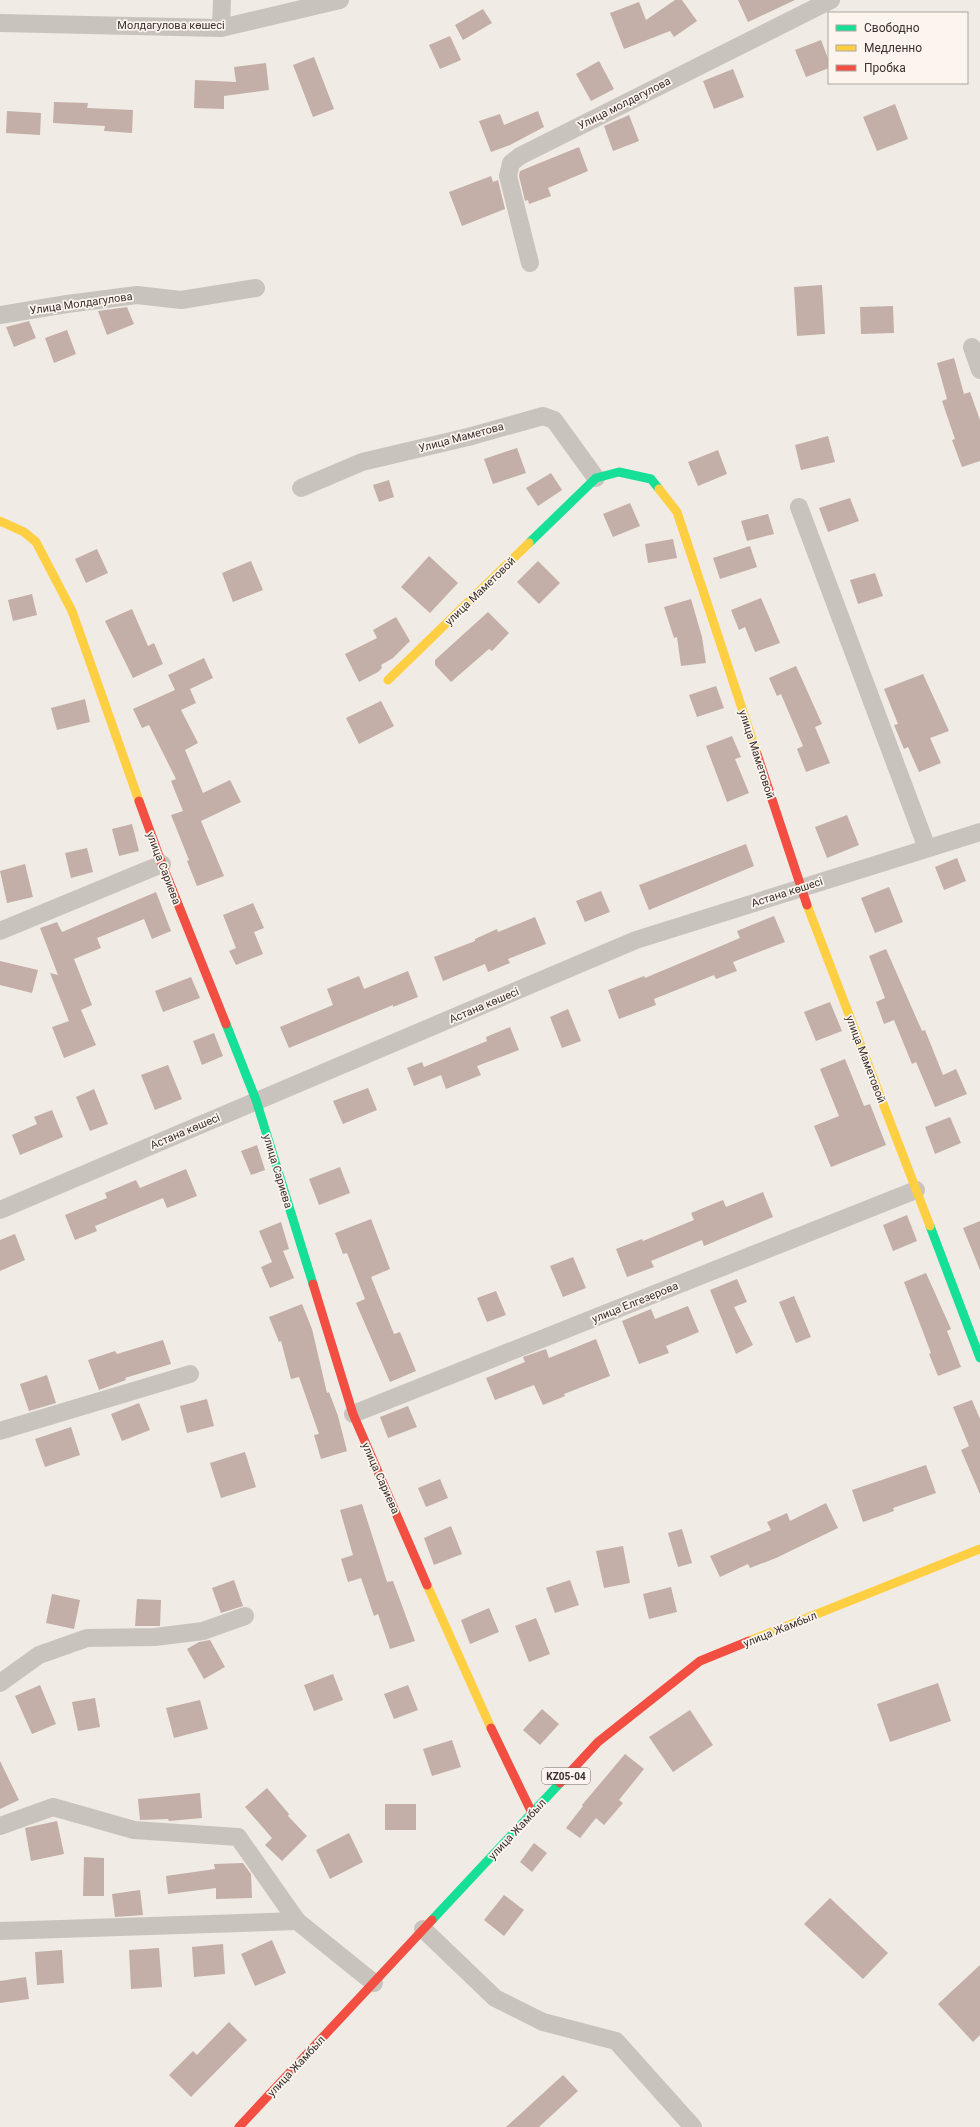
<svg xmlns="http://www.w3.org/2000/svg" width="980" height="2127" font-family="Roboto,sans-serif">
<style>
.building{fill:#c3afa7}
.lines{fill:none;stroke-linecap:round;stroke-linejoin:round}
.street{stroke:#c9c3be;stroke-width:18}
.fast{stroke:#16e098;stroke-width:9}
.slow{stroke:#ffcf43;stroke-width:9}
.jam{stroke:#f24e42;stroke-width:9}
.labels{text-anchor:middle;stroke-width:3.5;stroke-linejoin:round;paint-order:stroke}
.shield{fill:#fbf5ee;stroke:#756b66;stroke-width:1}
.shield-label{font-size:10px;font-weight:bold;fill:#3b302b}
.street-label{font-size:11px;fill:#3b302b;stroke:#fbf5ee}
</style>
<rect width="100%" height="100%" fill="#f0ebe5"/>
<g class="building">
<path d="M675 0H682L697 21 674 37 670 31 624 49 610 13 639 2 646 20Z"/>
<path d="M738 0H795L748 22Z"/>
<path d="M483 9 492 23 463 40 455 25Z"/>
<path d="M450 36 461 60 440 69 429 45Z"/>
<path d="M821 40 829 61V68L806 77 795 50Z"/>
<path d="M314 57 334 109 313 117 293 65Z"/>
<path d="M599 61 614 89 591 101 576 74Z"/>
<path d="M266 63 269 90 224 96V109L194 108 195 80 236 82 234 67Z"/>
<path d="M733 69 744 97 714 109 703 81Z"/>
<path d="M54 102 88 103 87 108 133 110 132 133 104 131 105 126 53 123Z"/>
<path d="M895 104 908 139 877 151 863 117Z"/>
<path d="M7 111 41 113 40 135 6 133Z"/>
<path d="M538 111 544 127 510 145 491 152 479 121 500 114 504 125Z"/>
<path d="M629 115 639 141 613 151 604 126Z"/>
<path d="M579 147 588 171 548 188 551 196 529 204 528 200 525 201 519 176 520 171Z"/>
<path d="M491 176 493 182 498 180 505 209 462 226 449 192Z"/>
<path d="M822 285 825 334 797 336 794 287Z"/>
<path d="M893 306 894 333 861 334 860 307Z"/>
<path d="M127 307 134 324 107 335 98 311Z"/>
<path d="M29 321 36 338 14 347 6 327Z"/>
<path d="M67 330 76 354 54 363 45 338Z"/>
<path d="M954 358 964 394 970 392 980 420V461L962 467 952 440 955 439 942 401 947 399 937 363Z"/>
<path d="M828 436 835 462 801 470 795 445Z"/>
<path d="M517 448 526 473 493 484 484 459Z"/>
<path d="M718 450 727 474 698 486 688 462Z"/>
<path d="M551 473 562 490 538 506 526 488Z"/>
<path d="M389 480 394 497 379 502 373 485Z"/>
<path d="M850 498 859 521 828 532 819 508Z"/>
<path d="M630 503 640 526 613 537 603 514Z"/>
<path d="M768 514 774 534 747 541 741 521Z"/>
<path d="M673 539 677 558 648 563 645 544Z"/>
<path d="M750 546 757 567 720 579 713 558Z"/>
<path d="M97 549 108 573 86 583 75 559Z"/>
<path d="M429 556 458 583 430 613 401 587Z"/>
<path d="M251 561 263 590 233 602 222 573Z"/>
<path d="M538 561 560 583 539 604 517 582Z"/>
<path d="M875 573 883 596 858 604 850 580Z"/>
<path d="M32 594 37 615 13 621 8 600Z"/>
<path d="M761 598 780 643 755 652 745 627 739 630 731 610Z"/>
<path d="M691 599 702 637 706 663 681 666 677 637 674 638 664 607Z"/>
<path d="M132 609 148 646 154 643 163 664 133 678 105 621Z"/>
<path d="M488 612 509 633 492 651 489 649 451 682 435 665V660Z"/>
<path d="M396 617 410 641 393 658 381 665 382 668 378 672 359 682 345 654 377 638 373 630Z"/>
<path d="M204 658 213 678 190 689 196 703 181 710 198 743 185 750 203 793 230 780 241 802 201 821 224 876 197 886 187 861 189 860 171 815 183 811 171 781 176 779 149 725 142 728 133 709 175 690 168 675Z"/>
<path d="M796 666 822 724 815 727 830 763 806 772 797 749 803 746 781 694 777 696 769 678Z"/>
<path d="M923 674 949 731 930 738 941 763 919 772 908 747 904 749 894 725 898 724 884 689Z"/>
<path d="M716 686 724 708 697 717 689 695Z"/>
<path d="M85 699 90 722 57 730 51 708Z"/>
<path d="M381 701 394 726 359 744 346 718Z"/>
<path d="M732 736 741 757 735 759 749 793 727 802 706 746Z"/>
<path d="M847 815 859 845 827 858 815 827Z"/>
<path d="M132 824 139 851 119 856 112 829Z"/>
<path d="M746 844 754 866 649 910 639 885Z"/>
<path d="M87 848 93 872 71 878 65 853Z"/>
<path d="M957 858 966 881 944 890 935 867Z"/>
<path d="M25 864 33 897 7 903 0 871Z"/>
<path d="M889 887 903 922 875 933 861 898Z"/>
<path d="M601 891 610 912 585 922 576 901Z"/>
<path d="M156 892 171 931 152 939 144 919 97 938 101 948 74 959 92 1005 81 1010 96 1045 64 1058 52 1027 69 1021 50 973 58 975 40 928 57 922 62 932Z"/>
<path d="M253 903 264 928 254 932 263 954 236 965 229 951 236 948 223 915Z"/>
<path d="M774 916 785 942 733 962 737 971 716 979 714 975 654 999 656 1005 619 1019 608 990 644 976 645 978 740 938 737 931Z"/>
<path d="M535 917 546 944 508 959 510 963 488 972 485 964 443 981 434 957 475 941V939L497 929 498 932Z"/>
<path d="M886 949 922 1031 925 1030 943 1075 956 1069 967 1094 935 1107 916 1062 912 1064 894 1020 884 1024 876 1002 885 998 869 956Z"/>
<path d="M0 961 38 970 32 993 0 985Z"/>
<path d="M408 971 418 997 393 1007V1005L289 1048 280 1027 333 1005 327 989 359 976 364 989Z"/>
<path d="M191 977 200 998 163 1012 155 991Z"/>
<path d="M830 1002 842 1031 816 1041 804 1012Z"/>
<path d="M568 1009 581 1041 562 1048 550 1017Z"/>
<path d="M510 1027 519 1050 477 1066 481 1075 446 1089 441 1075 414 1086 407 1068 422 1062 424 1067 487 1041 486 1037Z"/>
<path d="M214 1033 223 1056 202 1065 193 1041Z"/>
<path d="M845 1059 864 1106 870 1104 886 1145 831 1167 814 1126 839 1116 820 1069Z"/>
<path d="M168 1065 182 1099 155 1110 141 1075Z"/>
<path d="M368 1088 377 1110 343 1124 333 1101Z"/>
<path d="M94 1089 108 1124 90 1131 76 1097Z"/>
<path d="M52 1110 63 1137 20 1155 12 1135 37 1124 34 1117Z"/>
<path d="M950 1117 961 1143 935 1154 925 1127Z"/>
<path d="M257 1145 265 1170 251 1175 241 1151Z"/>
<path d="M340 1167 350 1193 319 1205 309 1179Z"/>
<path d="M186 1169 197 1196 167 1208 163 1198 95 1226 97 1231 75 1240 65 1215 107 1198 105 1193 136 1180 140 1188Z"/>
<path d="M763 1192 773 1217 704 1246 702 1240 651 1261 654 1267 627 1277 616 1249 642 1239 643 1241 694 1220 691 1213 723 1200 726 1207Z"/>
<path d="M907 1215 917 1241 893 1251 883 1225Z"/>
<path d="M371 1219 390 1269 371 1277 394 1334 400 1332 416 1371 390 1382 356 1303 365 1299 347 1253 343 1254 335 1233Z"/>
<path d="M980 1221V1270L963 1228Z"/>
<path d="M281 1222 289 1249 283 1251 294 1278 270 1288 261 1267 272 1262 259 1231Z"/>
<path d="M15 1234 25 1260 0 1271V1240Z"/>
<path d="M573 1257 586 1288 563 1297 550 1266Z"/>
<path d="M926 1273 951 1329 947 1331 961 1367 938 1376 929 1354 931 1353 904 1282Z"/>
<path d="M737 1279 747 1302 734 1307 753 1345 736 1354 710 1290Z"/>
<path d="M496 1291 506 1315 487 1322 477 1298Z"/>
<path d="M794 1296 811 1337 796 1343 779 1302Z"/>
<path d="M302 1304 312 1329 327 1393 329 1392 338 1416 347 1451 321 1459 314 1435 319 1434 299 1377 291 1379 281 1341 279 1342 269 1317Z"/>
<path d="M688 1306 699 1332 666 1346 669 1353 639 1364 622 1321 651 1309 655 1319Z"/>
<path d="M596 1339 610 1376 564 1394 565 1396 543 1405 534 1385 495 1400 486 1378 525 1362 523 1357 546 1349 549 1358Z"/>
<path d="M163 1340 171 1364 125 1378 126 1380 99 1390 88 1360 115 1351 117 1354Z"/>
<path d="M47 1375 56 1403 29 1411 20 1384Z"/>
<path d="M207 1399 214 1426 187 1433 180 1406Z"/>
<path d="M972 1400 980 1419V1494L961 1450 969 1446 953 1407Z"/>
<path d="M139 1403 150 1430 122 1441 111 1414Z"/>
<path d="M408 1406 417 1427 388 1438 380 1417Z"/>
<path d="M71 1427 80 1455 45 1467 35 1439Z"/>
<path d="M245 1452 256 1487 221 1498 210 1463Z"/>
<path d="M926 1465 936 1493 893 1508 894 1511 863 1522 852 1490Z"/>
<path d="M440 1479 448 1498 426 1507 418 1488Z"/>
<path d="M826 1503 838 1528 776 1558 750 1568 748 1564 720 1577 710 1556 771 1530 767 1522 787 1513 790 1521Z"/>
<path d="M362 1504 387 1582 393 1581 415 1641 390 1649 378 1614 374 1616 361 1578 348 1582 341 1559 353 1555 340 1510Z"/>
<path d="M451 1526 462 1554 434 1565 424 1538Z"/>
<path d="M682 1529 692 1563 678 1567 668 1533Z"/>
<path d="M623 1546 630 1583 604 1588 596 1551Z"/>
<path d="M234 1580 243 1606 221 1613 212 1588Z"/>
<path d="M570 1580 579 1605 555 1613 546 1588Z"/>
<path d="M671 1587 677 1612 649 1619 643 1594Z"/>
<path d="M52 1594 80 1600 74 1629 46 1623Z"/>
<path d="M137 1599 161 1600 160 1626H135Z"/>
<path d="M489 1608 499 1632 470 1644 461 1620Z"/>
<path d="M536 1618 550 1654 529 1662 515 1626Z"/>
<path d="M210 1640 225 1667 204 1679 187 1649 199 1642Z"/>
<path d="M333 1674 343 1700 314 1711 304 1685Z"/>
<path d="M938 1683 951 1721 890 1742 877 1704Z"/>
<path d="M40 1685 56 1724 32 1734 15 1696Z"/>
<path d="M408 1685 418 1710 394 1719 384 1694Z"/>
<path d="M95 1698 100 1727 78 1731 72 1702Z"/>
<path d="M200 1700 208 1729 174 1738 166 1708Z"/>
<path d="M542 1709 559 1724 540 1745 523 1730Z"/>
<path d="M690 1710 713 1745 673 1772 649 1737Z"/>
<path d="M452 1740 461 1767 432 1776 423 1749Z"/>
<path d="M625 1754 644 1769 619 1800 623 1803 604 1825 596 1818 580 1838 566 1828 583 1806 582 1805Z"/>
<path d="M0 1761 19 1800 0 1809Z"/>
<path d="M267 1788 289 1814 288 1816 307 1836 282 1861 265 1845 272 1838 245 1807Z"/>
<path d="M200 1793 202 1818 169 1821 168 1819 140 1820 138 1799Z"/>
<rect x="385" y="1804" width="31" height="26"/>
<path d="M57 1821 64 1854 31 1861 25 1828Z"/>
<path d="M349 1833 363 1862 330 1879 316 1850Z"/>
<path d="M534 1843 547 1853 532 1872 520 1862Z"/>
<path d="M84 1857 104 1858V1896H83Z"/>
<path d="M243 1863 251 1874 252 1898 216 1899V1888L168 1894 166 1876 215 1869 214 1864Z"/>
<path d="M140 1890 143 1915 115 1917 112 1894Z"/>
<path d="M504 1895 524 1910 504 1936 484 1920Z"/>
<path d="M830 1898 888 1953 863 1979 804 1924Z"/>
<path d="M272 1940 286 1973 255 1986 241 1954Z"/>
<path d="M223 1944 225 1974 194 1977 192 1947Z"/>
<path d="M159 1948 162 1987 131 1989 129 1950Z"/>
<path d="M62 1950 64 1983 37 1985 35 1952Z"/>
<path d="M980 1965V2035L973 2042 938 2004Z"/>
<path d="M26 1977 29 1999 0 2003V1981Z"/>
<path d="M229 2022 247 2040 191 2097 169 2075 193 2051 197 2055Z"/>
<path d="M563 2075 578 2091 539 2127H506Z"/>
</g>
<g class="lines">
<g class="street">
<path d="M0 23 221 28 340 0"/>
<path d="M221 28 222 0"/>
<path d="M530 263 508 176 511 163 520 156 831 0"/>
<path d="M0 315 67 304 137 295 181 300 256 288"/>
<path d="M972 347 980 370"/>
<path d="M301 488 362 462 468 437 543 416 554 420 596 478"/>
<path d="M799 507 927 848"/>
<path d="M0 931 162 864"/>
<path d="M0 1210 636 940 980 832"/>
<path d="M353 1414 916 1190"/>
<path d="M0 1431 190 1374"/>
<path d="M0 1683 39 1655 87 1638 155 1637 203 1631 245 1616"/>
<path d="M0 1826 53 1807 134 1830 238 1837 297 1921"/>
<path d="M423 1929 495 1998 543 2022 616 2041 693 2127"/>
<path d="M0 1931 297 1921 374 1983"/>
</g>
<g class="fast">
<path d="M529 543 596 478 619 472 651 479 659 489"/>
<path d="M226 1024 256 1100 313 1284"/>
<path d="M930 1226 980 1358"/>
<path d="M432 1920 560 1783"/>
</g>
<g class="slow">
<path d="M659 489 677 512 757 754"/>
<path d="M0 521 24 532 36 542 72 611 139 801"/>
<path d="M388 680 529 543"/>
<path d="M807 905 930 1226"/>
<path d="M427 1585 491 1728"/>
<path d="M749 1641 980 1549"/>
</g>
<g class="jam">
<path d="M757 754 807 905"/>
<path d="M139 801 162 864 226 1024"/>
<path d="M313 1284 353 1414 427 1585"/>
<path d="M491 1728 532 1813"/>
<path d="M560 1783 598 1742 700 1661 749 1641"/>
<path d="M239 2127 432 1920"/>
</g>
</g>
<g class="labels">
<rect class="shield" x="542" y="1768" width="48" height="16" rx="3"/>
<g class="shield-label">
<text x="566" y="1780">KZ05-04</text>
</g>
<g class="street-label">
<text x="171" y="29">Молдагулова көшесі</text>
<text transform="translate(624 103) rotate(-27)" y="4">Улица молдагулова</text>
<text transform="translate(81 303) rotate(-8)" y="4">Улица Молдагулова</text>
<text transform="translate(461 437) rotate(-15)" y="4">Улица Маметова</text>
<text transform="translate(480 591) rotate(-44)" y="4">улица Маметовой</text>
<text transform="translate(757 754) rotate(72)" y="4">улица Маметовой</text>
<text transform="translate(164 868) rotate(69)" y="4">улица Сариева</text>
<text transform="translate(787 892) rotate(-18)" y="4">Астана көшесі</text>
<text transform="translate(484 1005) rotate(-23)" y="4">Астана көшесі</text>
<text transform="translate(866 1059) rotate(69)" y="4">улица Маметовой</text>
<text transform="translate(185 1131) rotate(-23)" y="4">Астана көшесі</text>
<text transform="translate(278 1171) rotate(73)" y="4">улица Сариева</text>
<text transform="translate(635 1302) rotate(-22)" y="4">улица Елгезерова</text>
<text transform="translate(381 1478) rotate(66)" y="4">улица Сариева</text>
<text transform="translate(780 1629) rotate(-22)" y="4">улица Жамбыл</text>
<text transform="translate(517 1829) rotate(-47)" y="4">улица Жамбыл</text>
<text transform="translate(296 2066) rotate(-47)" y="4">улица Жамбыл</text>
</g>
</g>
<rect x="828" y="12" width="140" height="72" fill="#fbf5ee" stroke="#aea6a0"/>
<rect x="836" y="25" width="20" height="6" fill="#16e098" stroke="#aea6a0"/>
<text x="864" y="32" font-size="12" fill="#3b302b">Свободно</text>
<rect x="836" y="45" width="20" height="6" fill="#ffcf43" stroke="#aea6a0"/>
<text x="864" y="52" font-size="12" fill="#3b302b">Медленно</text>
<rect x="836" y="65" width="20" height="6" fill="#f24e42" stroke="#aea6a0"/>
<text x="864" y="72" font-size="12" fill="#3b302b">Пробка</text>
</svg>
